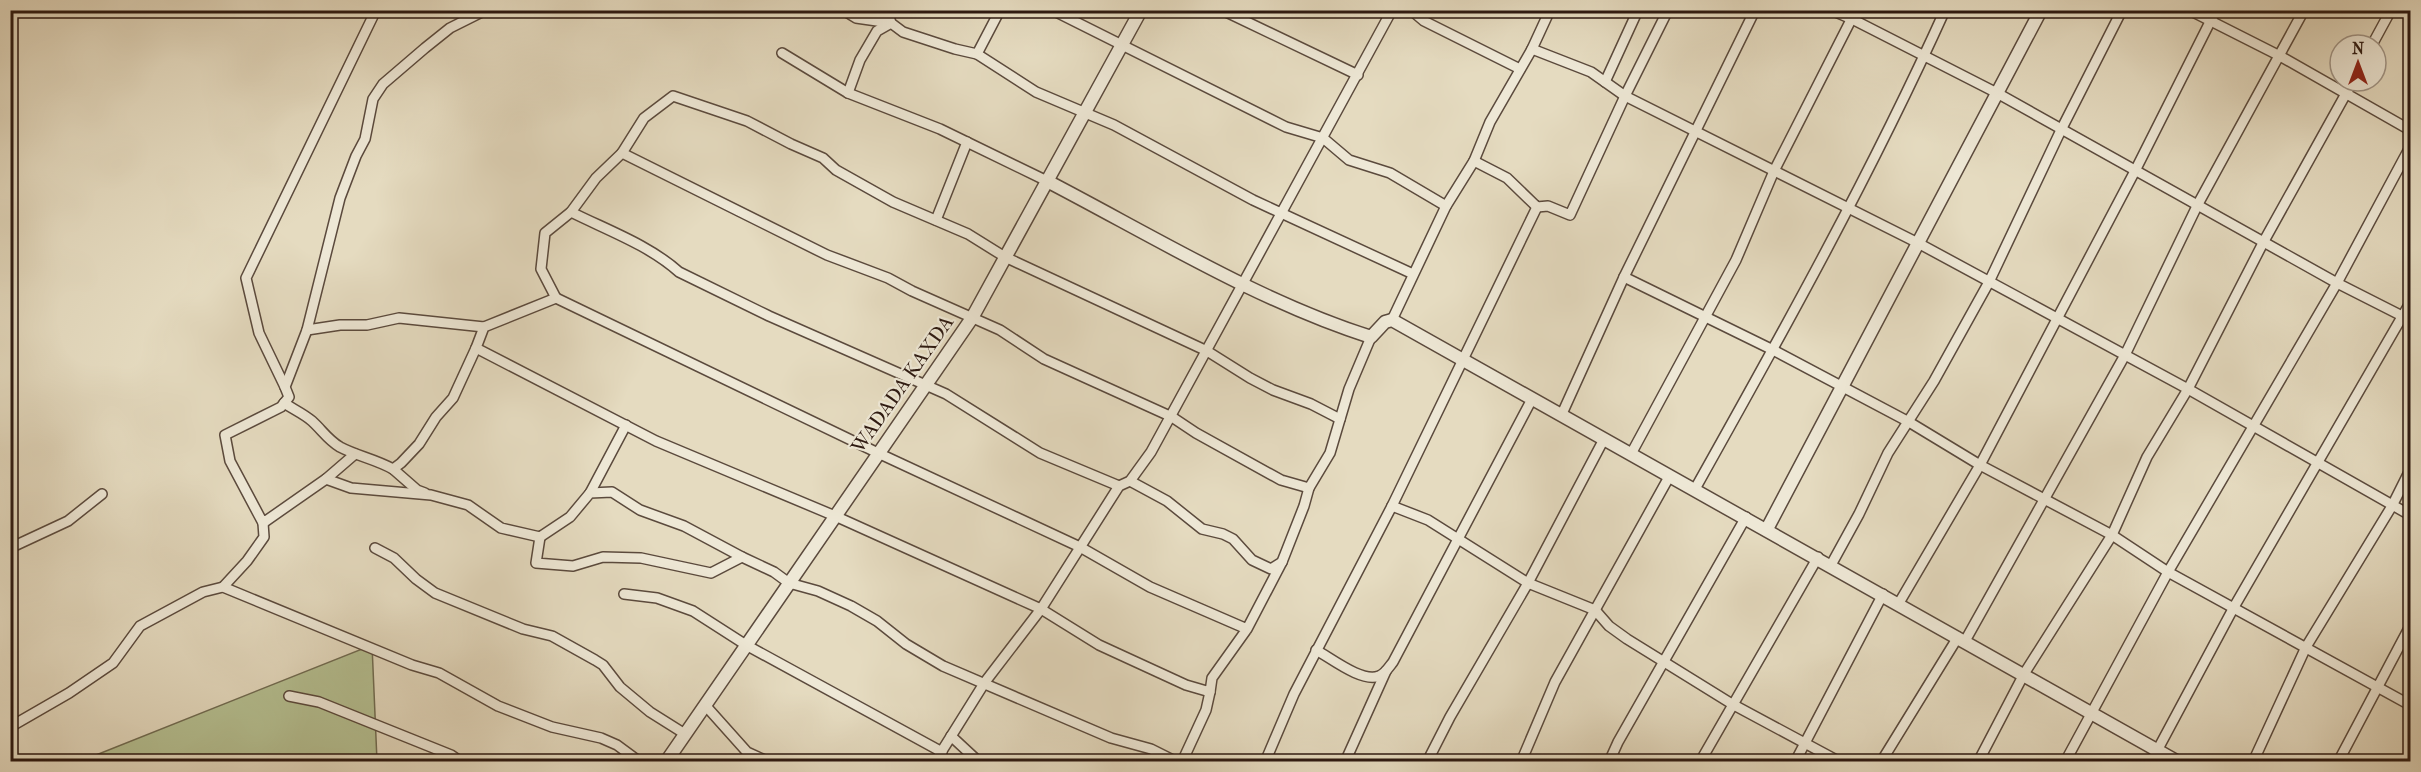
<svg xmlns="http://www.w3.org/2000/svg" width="2421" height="772" font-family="'IM FELL French Canon',serif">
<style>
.green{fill:#b5c092;stroke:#716c52;stroke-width:1.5}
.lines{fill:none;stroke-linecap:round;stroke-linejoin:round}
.minor-casing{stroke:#5b4a3d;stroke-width:12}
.tertiary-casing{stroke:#5b4a3d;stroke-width:15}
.minor{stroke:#eee8d6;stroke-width:9}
.tertiary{stroke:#eee8d6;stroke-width:12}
.labels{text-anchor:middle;stroke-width:4.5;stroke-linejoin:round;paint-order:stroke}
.street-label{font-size:20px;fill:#2d1911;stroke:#eee8d6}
</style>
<rect width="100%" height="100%" fill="#e5dbc0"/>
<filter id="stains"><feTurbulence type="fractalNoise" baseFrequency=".00333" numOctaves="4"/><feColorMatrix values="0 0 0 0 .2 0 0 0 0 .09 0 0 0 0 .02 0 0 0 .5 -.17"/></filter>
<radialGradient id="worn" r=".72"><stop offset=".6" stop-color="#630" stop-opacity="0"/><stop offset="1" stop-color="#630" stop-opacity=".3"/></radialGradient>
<path class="green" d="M372 645 377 761H81Z"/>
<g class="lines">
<g class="minor-casing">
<g id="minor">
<path d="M486 10 450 28 425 48 383 84 373 99 365 139 356 156 340 198 307 330 285 387 289 397 281 407 225 435 230 461 263 523 326 479 351 488 431 495 468 505 501 528 540 537 570 517 590 493 612 492 640 510 684 526 742 557"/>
<path d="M843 10 856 18 891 23 877 31 860 60 848 93"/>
<path d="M887 10 891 23 903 32 955 49 977 54 1036 92 1114 125 1253 200 1413 274"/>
<path d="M1052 10 1286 127 1323 138 1349 160 1390 173 1446 206"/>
<path d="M1222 10 1358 75"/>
<path d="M1411 10 1424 21 1520 69"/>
<path d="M1831 10 1852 19 1997 93 2337 283 2410 320"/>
<path d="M2189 10 2280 56 2410 130"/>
<path d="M2372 45 2391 10"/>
<path d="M1532 49 1591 72 1625 96 1918 243 2188 389 2410 515"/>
<path d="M782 53 848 93 940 129 1047 181"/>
<path d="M977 54 1000 10"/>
<path d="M1605 82 1638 10"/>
<path d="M622 153 644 118 673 96 747 121 791 144 823 158 836 170 893 202 968 234 1005 257 1207 351 1250 378 1273 390 1311 404 1340 419"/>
<path d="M1474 161 1507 178 1537 207 1548 206 1570 215 1625 96 1668 10"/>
<path d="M571 212C607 230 649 245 679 272L769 316 946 394 1040 453 1119 486"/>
<path d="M936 220 967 142"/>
<path d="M1624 277 1773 350 1909 422 1980 465 2112 535 2168 572 2410 705"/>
<path d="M556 298 541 269 545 233 571 212 596 178 622 153 827 255 888 278 912 291 1000 330 1044 359 1172 417 1196 433 1281 480 1309 488"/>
<path d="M1392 320 1446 206 1474 161 1490 122 1532 49 1550 10"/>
<path d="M307 330 340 325H367L399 318 484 327"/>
<path d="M285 387 259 333 246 278 376 10"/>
<path d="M284 403C293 409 304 414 312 421 322 430 328 440 340 447 357 456 375 459 393 469"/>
<path d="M1561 416 1624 277 1755 10"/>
<path d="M1631 454 1736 260 1774 171 1856 10"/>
<path d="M326 479 355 454"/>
<path d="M1130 481 1167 501 1202 529 1223 534 1233 539 1252 560 1271 569 1282 562 1304 506 1309 488 1330 453 1349 389 1371 337"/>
<path d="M1695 489C1783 332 1871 174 1945 10"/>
<path d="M425 493 417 490 393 469 401 463 419 444 436 417 453 398 476 348"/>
<path d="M590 493 626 425"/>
<path d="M1392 506 1428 520 1528 583 1595 610 1609 626 1627 639 1732 704 1840 762"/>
<path d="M540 537 536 563 573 566 603 557 641 558 711 573 742 557 774 572 789 583 818 591 851 606 877 621 906 644 943 666 1111 738 1151 749 1177 762"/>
<path d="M10 548 68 521 102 494"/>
<path d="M375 548 394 558 416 579 435 593 523 629 552 636 595 660 603 665 620 687 650 712 685 734"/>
<path d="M1831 565 1859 514 1888 453 1934 381 1989 282 2061 130 2122 10"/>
<path d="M223 587 247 561 264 537 263 523"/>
<path d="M624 594 657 598 693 611 746 645 942 752"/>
<path d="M1899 603 1980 465 2136 169 2216 10"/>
<path d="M1247 629 1150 587 1080 547 878 453 556 298 484 327 476 348 656 441 835 516 1041 609 1099 645 1186 685 1210 692 1212 678 1247 629 1282 562"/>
<path d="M1965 641 2125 355 2198 204 2304 10"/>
<path d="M1316 650C1331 658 1362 683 1379 676 1385 674 1389 667 1393 662L1532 399"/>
<path d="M289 696 319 702 451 755 461 762"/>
<path d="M705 705 747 752 769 762"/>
<path d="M10 727 69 693 113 663 140 626 203 592 223 587 412 665 439 673 498 706 552 727 601 738 617 745 640 762"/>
<path d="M951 736 979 762"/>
<path d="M935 762 985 682 1041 609 1119 486 1130 481 1151 452 1392 10"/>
<path d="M1182 762 1206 710 1210 692"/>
<path d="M1265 762 1294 694 1392 506 1537 207"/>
<path d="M1345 762 1386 671"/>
<path d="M1427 762 1450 717 1528 583 1604 439"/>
<path d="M1521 762 1555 682 1669 477"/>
<path d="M1609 762 1618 742 1746 517"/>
<path d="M1700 762 1818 557"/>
<path d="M1795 762 1883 594"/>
<path d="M1881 762 1958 637"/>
<path d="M1978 762 2024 674 2112 535 2147 457 2188 389 2264 241 2353 81"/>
<path d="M2065 762 2168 572 2337 283 2410 147"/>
<path d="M2151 762 2234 607 2410 303"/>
<path d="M2253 762 2306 647 2392 506 2410 470"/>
<path d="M2338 762 2410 626"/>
</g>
</g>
<g class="tertiary-casing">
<g id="tertiary">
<path d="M1047 181C1151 235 1260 302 1371 337L1385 322 1392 320 2178 762"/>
<path d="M1767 529 2041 10"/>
<path d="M666 762 972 318 1141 10"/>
</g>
</g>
<use href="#minor" class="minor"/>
<use href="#tertiary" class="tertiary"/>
</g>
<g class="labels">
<g class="street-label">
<text transform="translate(902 384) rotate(-55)" y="7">WADADA KAXDA</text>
</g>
</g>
<rect width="2421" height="772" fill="none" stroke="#e5dbc0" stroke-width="36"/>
<rect x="12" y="12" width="2397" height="748" fill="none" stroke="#2d1911" stroke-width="3"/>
<rect x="18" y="18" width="2385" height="736" fill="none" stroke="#2d1911" stroke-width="1.5"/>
<g transform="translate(2358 63)"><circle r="28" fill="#eee8d6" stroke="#a19587" stroke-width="1.5"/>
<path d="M0-4.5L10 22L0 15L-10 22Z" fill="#8f2418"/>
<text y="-9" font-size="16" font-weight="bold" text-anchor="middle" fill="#2d1911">N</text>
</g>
<rect width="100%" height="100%" filter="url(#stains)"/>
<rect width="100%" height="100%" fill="url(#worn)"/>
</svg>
